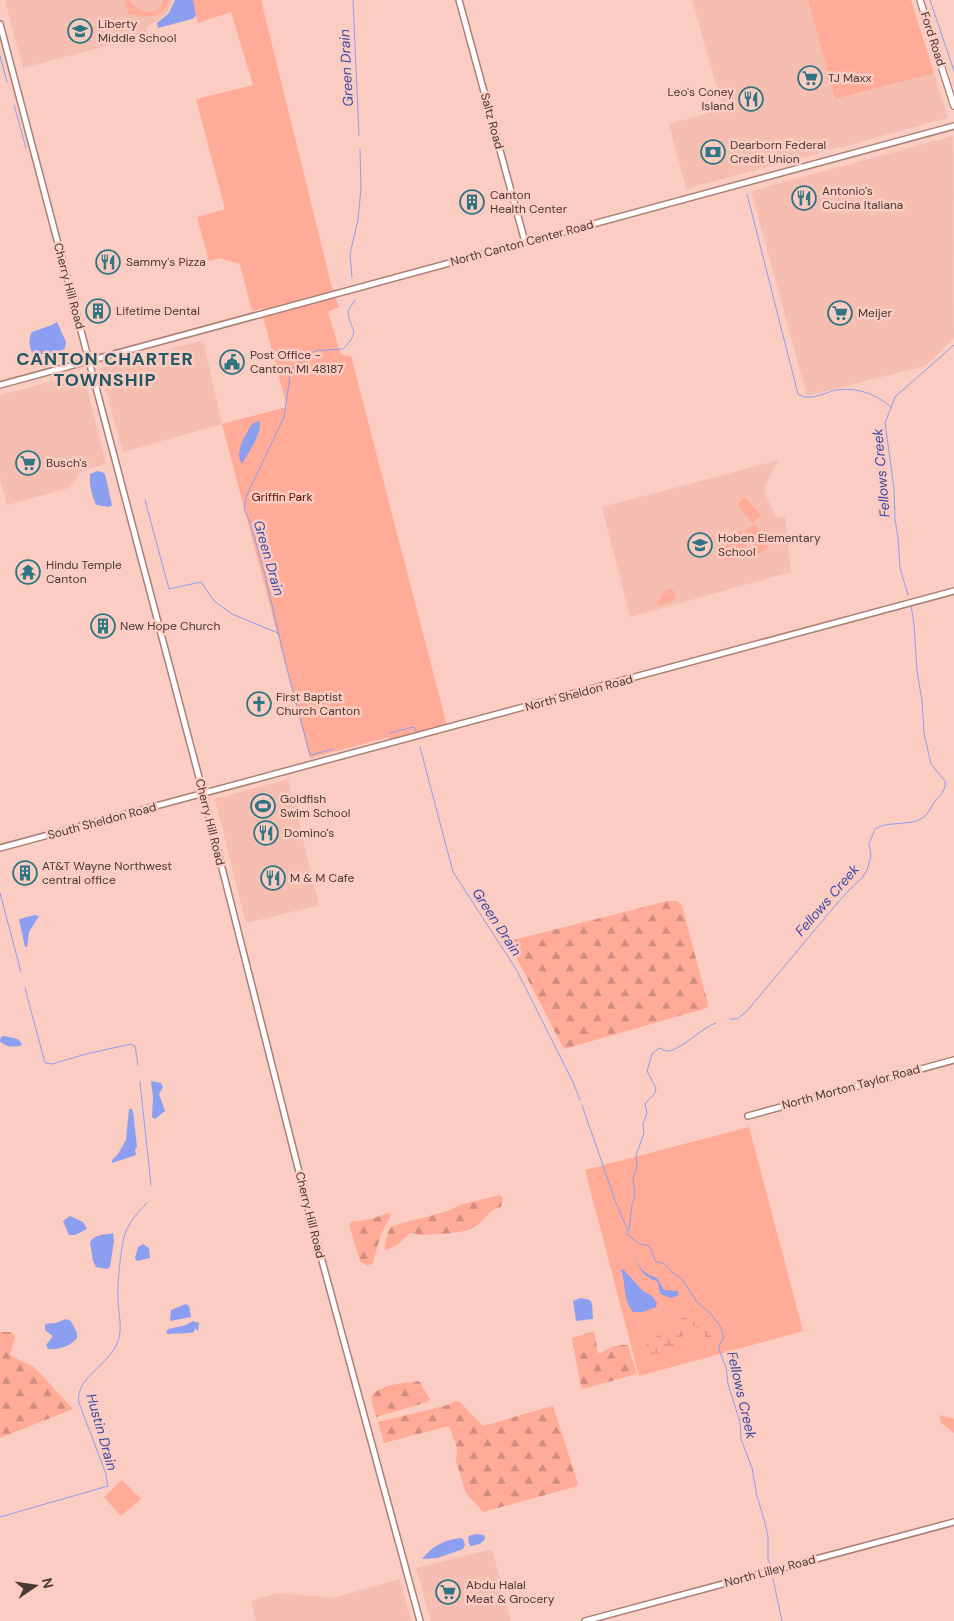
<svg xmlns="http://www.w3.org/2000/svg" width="954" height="1621" font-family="'DM Sans',sans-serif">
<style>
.built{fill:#f5beb1}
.green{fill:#ffab98}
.forest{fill:url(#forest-firs)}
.wetland{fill:url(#wetland-marsh)}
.water{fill:#8c9eef}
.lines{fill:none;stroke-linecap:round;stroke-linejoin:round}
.stream{stroke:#8c9eef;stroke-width:1}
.secondary-casing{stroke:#aa7f75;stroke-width:8}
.primary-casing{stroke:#aa7f75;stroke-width:8}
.secondary{stroke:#fff;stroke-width:5}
.primary{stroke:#fff;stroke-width:5.5}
.labels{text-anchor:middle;stroke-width:5;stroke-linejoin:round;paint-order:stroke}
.poi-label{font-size:12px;fill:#4b3833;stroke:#fbccc1;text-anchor:start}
.street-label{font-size:12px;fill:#4b3833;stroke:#fbccc1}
.park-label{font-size:12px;fill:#600b00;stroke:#fbccc1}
.water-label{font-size:14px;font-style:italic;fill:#3f4aa8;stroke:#fbccc1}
.district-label{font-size:18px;font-weight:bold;letter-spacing:1px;fill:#215864;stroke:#fbccc1}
</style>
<defs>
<pattern id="forest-firs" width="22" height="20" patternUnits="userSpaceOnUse" patternTransform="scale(1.25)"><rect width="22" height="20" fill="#ffab98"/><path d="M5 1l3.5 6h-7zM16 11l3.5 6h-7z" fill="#d08c7d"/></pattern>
<pattern id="wetland-marsh" width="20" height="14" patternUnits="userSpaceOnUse" patternTransform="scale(1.25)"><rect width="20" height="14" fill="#ffab98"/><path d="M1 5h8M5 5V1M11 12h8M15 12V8" fill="none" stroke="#d08c7d"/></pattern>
</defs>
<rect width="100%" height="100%" fill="#fbccc1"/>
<g class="built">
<path d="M5 0H173L167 13 146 28 148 35 23 68Z"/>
<path d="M692 0H808L835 99 934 73 948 118 686 189 669 124 723 109Z"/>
<path d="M953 136 954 338 925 366 807 396 751 191Z"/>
<path d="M203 340 222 424 123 452 100 368Z"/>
<path d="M83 373 106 464 82 471 69 488 7 505 0 478V395Z"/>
<path d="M780 460 772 470 764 491 776 518 785 517 791 572 630 617 602 507Z"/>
<path d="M288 779 319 905 246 923 215 799Z"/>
<path d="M492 1549 511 1621H431L416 1568Z"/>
<path d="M400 1579 411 1621H256L251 1601 277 1593 332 1598Z"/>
</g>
<g class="green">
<path d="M125 0H130C138 14 158 18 164 0H169C162 24 143 14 129 15Z"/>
<path d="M192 0H261L331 284 339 307 328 312 341 355 351 356 447 726 390 741 389 737 386 738 310 758 222 424 287 407 261 309 252 311 240 264 219 258 209 261 197 217 225 209 196 99 253 85 231 12 198 23Z"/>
<path d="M808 0H911L934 73 835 99Z"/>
<path d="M744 497 761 515 753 523 737 505Z"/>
<path d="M755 524 768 548 758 554 745 530Z"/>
<path d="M742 531 748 554 747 557 726 561C723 547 726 534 742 531Z"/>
<path d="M672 589 676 595 674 601 658 606 657 601 660 600V597L662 596C664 591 666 589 672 589Z"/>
<path d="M749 1127 803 1331 639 1376 585 1170Z"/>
<path d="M940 1415 954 1419V1433L940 1422Z"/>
<path d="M122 1480 141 1499 121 1516 104 1497Z"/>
</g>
<g class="forest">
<path d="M668 901H677L682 906 708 1004 707 1008 564 1049 511 947 513 940Z"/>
<path d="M500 1195 503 1198 501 1207C487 1210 484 1222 473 1228 461 1234 436 1234 422 1235 418 1235 414 1233 410 1233L400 1243 387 1250 384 1249 388 1232 392 1226 448 1211 463 1204Z"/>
<path d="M388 1213 391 1214C389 1221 385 1226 382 1232 378 1242 376 1253 373 1263L367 1266 360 1261 350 1228V1222L371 1219Z"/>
<path d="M594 1331 598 1353H601C609 1349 620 1342 628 1346L637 1374 583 1389 581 1387 572 1338Z"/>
<path d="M0 1332H11L15 1336 10 1355 27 1364 34 1367 73 1409 0 1438Z"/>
<path d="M417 1381 420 1382 430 1400 428 1402 376 1417 371 1398C379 1383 403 1384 417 1381Z"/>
<path d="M455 1401 460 1402 483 1426 552 1406 554 1409 578 1484 574 1487 483 1512 466 1493 456 1461 457 1448 449 1426 384 1443 378 1422 448 1405Z"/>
</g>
<path class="wetland" d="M693 1310C702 1317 710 1327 712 1338L709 1340C701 1333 700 1323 686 1327L679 1342 669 1353 666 1354 656 1353 645 1358 643 1356 644 1348 649 1341 667 1330 675 1328 687 1311Z"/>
<g class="water">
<path d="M175 0H193L196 16 192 19 158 28 157 23 169 13Z"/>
<path d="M57 322 66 342 65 348 60 352 34 355C29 350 28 338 32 332L52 325Z"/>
<path d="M259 421C264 432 246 456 242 464 234 453 245 435 252 424Z"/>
<path d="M97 471 102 472 105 474 112 505 109 507 96 505C92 495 89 485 90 474Z"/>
<path d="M35 915 39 916 29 932 27 947H25L19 919Z"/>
<path d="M4 1036 18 1039 22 1044 20 1046C12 1047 5 1047 0 1041L1 1037Z"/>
<path d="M151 1081 161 1083 163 1087 159 1094 165 1111 155 1119 152 1117 153 1096Z"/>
<path d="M129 1109H132L133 1111 137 1147 135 1150 136 1155 112 1163V1160L118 1154 126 1140Z"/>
<path d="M70 1216 83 1222 87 1229 75 1235H69L63 1221Z"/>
<path d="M113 1233 114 1241 110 1267 107 1269 96 1267 93 1261 90 1242C94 1234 105 1235 113 1233Z"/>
<path d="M143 1244 149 1248 150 1258 137 1261 135 1258 138 1247Z"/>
<path d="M636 1253C635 1266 646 1275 657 1278L664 1290 678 1291 679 1295 671 1298 660 1294 658 1282C655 1280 652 1280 650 1278 642 1275 634 1260 636 1253Z"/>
<path d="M623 1269 643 1291 652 1296 657 1303 656 1307 643 1312H633C623 1300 626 1284 621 1270Z"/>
<path d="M581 1298 590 1300 592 1304 593 1319 576 1321 573 1301Z"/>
<path d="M186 1304 189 1306 191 1317 170 1321 171 1310Z"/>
<path d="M66 1319 71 1321 77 1333V1338C71 1346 59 1350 48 1349L46 1345 53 1336 45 1330V1324L56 1323Z"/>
<path d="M193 1321 199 1323 198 1331 195 1328 194 1332C187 1334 176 1333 168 1334L166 1332 168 1329 186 1325Z"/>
<path d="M477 1534 484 1535 485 1539 480 1544 471 1546 469 1544 468 1537 471 1535Z"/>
<path d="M460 1538 463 1539 465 1545 463 1549 437 1558 422 1559C431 1547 444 1540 460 1538Z"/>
</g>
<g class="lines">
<g class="stream">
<path d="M353 0 359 135"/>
<path d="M930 0 954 71"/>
<path d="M0 56 7 82"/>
<path d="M14 105 26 148"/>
<path d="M747 194 798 394C809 402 824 393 836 390 857 387 877 394 892 408"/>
<path d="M352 278 350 254 358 220 361 188 360 149"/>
<path d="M313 352 319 350 324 351 326 350 343 349C362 329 350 333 348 311L355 300"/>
<path d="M308 353 304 354 301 360 291 370 284 417 246 497 244 509 251 525 265 575 286 665 310 755 334 749"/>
<path d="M145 500 169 589 201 582 214 601 232 614 278 633"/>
<path d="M908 595 900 568 898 537 895 520 894 488 885 423 895 397 954 345"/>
<path d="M390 733 413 727 415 728 416 731"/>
<path d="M420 747 453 872 516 969 573 1082 580 1100"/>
<path d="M0 893 21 972"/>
<path d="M25 988 45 1063 52 1064 86 1054 131 1044 135 1046 138 1065"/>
<path d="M730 1019H737L747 1011 834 907 848 891 862 878 867 870 871 856 869 844 875 829C889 820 911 827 924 817 929 813 931 807 935 801 941 795 946 790 945 781L931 764 924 733 922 701 917 671 914 624 911 606"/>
<path d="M140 1082 151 1185"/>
<path d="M582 1105 616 1203 628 1231V1235L639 1244 647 1245 651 1249 655 1261 665 1264 673 1273 682 1279 697 1302 712 1315 721 1328 724 1338 719 1345V1350L726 1367 728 1384 740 1422 741 1439 752 1468 757 1496 765 1523 768 1537V1559L770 1563"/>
<path d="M629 1230 632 1205 635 1196 633 1179 637 1166 636 1156 644 1133 643 1124 647 1113 645 1104 655 1093 656 1088 647 1071 652 1054 659 1048C662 1049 664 1051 667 1051 678 1052 703 1027 716 1023"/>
<path d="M0 1517 108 1486 106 1474 79 1403C74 1378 111 1364 118 1341 123 1326 118 1314 118 1299 117 1286 121 1245 125 1234 129 1222 138 1212 147 1203"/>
<path d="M773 1579 782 1621"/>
</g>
<g class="secondary-casing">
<g id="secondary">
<path d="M459 0 525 242"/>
<path d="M0 24 201 785 315 1235 420 1621"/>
<path d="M0 385 954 126"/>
<path d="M0 848 954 591"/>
<path d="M748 1116 954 1060"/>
<path d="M585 1621 954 1522"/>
</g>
</g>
<g class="primary-casing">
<path id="primary" d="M920 0 954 106"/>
</g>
<use href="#secondary" class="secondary"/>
<use href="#primary" class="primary"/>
</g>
<defs>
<g id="school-ring" transform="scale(1.25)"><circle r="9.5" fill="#fbccc1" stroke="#307583" stroke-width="1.5"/><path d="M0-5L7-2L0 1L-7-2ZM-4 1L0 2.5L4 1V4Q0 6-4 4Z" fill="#307583"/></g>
<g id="supermarket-ring" transform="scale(1.25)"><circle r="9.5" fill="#fbccc1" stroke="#307583" stroke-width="1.5"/><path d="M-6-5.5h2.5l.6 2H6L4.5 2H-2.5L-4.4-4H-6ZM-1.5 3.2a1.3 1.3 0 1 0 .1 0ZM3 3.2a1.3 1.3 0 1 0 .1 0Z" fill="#307583"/></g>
<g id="restaurant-ring" transform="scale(1.25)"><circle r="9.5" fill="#fbccc1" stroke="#307583" stroke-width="1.5"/><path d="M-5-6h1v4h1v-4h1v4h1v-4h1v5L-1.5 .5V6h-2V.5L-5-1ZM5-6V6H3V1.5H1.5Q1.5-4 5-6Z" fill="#307583"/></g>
<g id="bank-ring" transform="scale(1.25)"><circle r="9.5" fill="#fbccc1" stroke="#307583" stroke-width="1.5"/><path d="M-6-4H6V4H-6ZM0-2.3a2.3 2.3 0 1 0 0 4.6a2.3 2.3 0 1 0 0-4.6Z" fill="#307583"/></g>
<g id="building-ring" transform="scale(1.25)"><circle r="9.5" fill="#fbccc1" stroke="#307583" stroke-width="1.5"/><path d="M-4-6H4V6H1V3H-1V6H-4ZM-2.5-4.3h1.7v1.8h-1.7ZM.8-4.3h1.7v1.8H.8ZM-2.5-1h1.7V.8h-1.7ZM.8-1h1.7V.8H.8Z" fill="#307583"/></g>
<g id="civic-ring" transform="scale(1.25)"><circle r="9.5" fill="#fbccc1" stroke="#307583" stroke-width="1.5"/><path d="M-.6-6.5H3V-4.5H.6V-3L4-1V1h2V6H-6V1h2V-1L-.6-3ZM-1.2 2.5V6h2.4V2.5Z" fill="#307583"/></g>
<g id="temple-ring" transform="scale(1.25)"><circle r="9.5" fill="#fbccc1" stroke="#307583" stroke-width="1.5"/><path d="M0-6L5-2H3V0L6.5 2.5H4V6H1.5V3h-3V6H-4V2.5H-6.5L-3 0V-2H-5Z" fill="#307583"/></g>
<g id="church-ring" transform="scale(1.25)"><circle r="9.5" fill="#fbccc1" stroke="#307583" stroke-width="1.5"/><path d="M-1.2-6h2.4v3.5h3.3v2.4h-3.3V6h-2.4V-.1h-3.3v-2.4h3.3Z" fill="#307583"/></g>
<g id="stadium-ring" transform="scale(1.25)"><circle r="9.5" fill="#fbccc1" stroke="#307583" stroke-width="1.5"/><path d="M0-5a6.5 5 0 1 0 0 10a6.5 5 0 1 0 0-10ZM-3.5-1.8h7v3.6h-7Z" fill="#307583"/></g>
</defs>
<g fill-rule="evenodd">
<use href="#school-ring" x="80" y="31"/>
<use href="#supermarket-ring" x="810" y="78"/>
<use href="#restaurant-ring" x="751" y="99"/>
<use href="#bank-ring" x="713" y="152"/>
<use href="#restaurant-ring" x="804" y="198"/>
<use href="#building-ring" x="472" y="202"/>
<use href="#restaurant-ring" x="108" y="262"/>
<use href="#building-ring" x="98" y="311"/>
<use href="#supermarket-ring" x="840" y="313"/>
<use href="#civic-ring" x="232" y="362"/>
<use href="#supermarket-ring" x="28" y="463"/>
<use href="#school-ring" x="700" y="545"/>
<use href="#temple-ring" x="28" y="572"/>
<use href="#building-ring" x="103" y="626"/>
<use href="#church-ring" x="259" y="704"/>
<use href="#stadium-ring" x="263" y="806"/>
<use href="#restaurant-ring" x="266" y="833"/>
<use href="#building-ring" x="25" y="873"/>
<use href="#restaurant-ring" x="273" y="878"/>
<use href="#supermarket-ring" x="448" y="1592"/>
</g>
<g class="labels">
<g class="poi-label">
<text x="98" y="28">Liberty<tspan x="98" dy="14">Middle School</tspan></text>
<text x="828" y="82">TJ Maxx</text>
<text x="734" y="96" text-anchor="end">Leo's Coney<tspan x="734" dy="14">Island</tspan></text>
<text x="730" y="149">Dearborn Federal<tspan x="730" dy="14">Credit Union</tspan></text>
<text x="822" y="195">Antonio's<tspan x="822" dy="14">Cucina Italiana</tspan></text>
<text x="490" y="199">Canton<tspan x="490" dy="14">Health Center</tspan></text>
<text x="126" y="266">Sammy's Pizza</text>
<text x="116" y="315">Lifetime Dental</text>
<text x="858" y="317">Meijer</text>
<text x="250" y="359">Post Office -<tspan x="250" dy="14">Canton, MI 48187</tspan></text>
<text x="46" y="467">Busch's</text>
<text x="718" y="542">Hoben Elementary<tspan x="718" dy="14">School</tspan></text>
<text x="46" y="569">Hindu Temple<tspan x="46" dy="14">Canton</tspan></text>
<text x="120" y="630">New Hope Church</text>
<text x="276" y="701">First Baptist<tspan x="276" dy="14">Church Canton</tspan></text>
<text x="280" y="803">Goldfish<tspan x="280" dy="14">Swim School</tspan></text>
<text x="284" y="837">Domino's</text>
<text x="42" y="870">AT&amp;T Wayne Northwest<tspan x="42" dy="14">central office</tspan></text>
<text x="290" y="882">M &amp; M Cafe</text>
<text x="466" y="1589">Abdu Halal<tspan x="466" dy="14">Meat &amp; Grocery</tspan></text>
</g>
<g class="street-label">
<text transform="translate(933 39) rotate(72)" y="4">Ford Road</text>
<text transform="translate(492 121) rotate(75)" y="4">Saltz Road</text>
<text transform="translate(522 243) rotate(-15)" y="4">North Canton Center Road</text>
<text transform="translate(69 286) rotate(75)" y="4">Cherry Hill Road</text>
<text transform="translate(579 693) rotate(-15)" y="4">North Sheldon Road</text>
<text transform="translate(102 821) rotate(-15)" y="4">South Sheldon Road</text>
<text transform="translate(210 822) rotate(76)" y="4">Cherry Hill Road</text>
<text transform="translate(851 1087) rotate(-15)" y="4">North Morton Taylor Road</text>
<text transform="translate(310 1215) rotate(76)" y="4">Cherry Hill Road</text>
<text transform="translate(770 1571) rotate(-15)" y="4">North Lilley Road</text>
</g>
<g class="park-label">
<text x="282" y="501">Griffin Park</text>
</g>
<g class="water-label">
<text transform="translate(346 68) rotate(-93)" y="5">Green Drain</text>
<text transform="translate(881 473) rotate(-95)" y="5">Fellows Creek</text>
<text transform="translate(269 558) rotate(74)" y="5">Green Drain</text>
<text transform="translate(827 900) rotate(-49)" y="5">Fellows Creek</text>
<text transform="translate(497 922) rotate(57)" y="5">Green Drain</text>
<text transform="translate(742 1395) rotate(77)" y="5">Fellows Creek</text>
<text transform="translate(102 1432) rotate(74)" y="5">Hustin Drain</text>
</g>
<g class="district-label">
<text x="105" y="365">CANTON CHARTER<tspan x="105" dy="21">TOWNSHIP</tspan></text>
</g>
</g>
<g transform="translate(35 1586) rotate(77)" stroke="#fbccc1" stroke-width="4" paint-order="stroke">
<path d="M0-4L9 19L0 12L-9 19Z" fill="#4b3833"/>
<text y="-8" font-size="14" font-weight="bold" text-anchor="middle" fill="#4b3833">N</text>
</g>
</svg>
